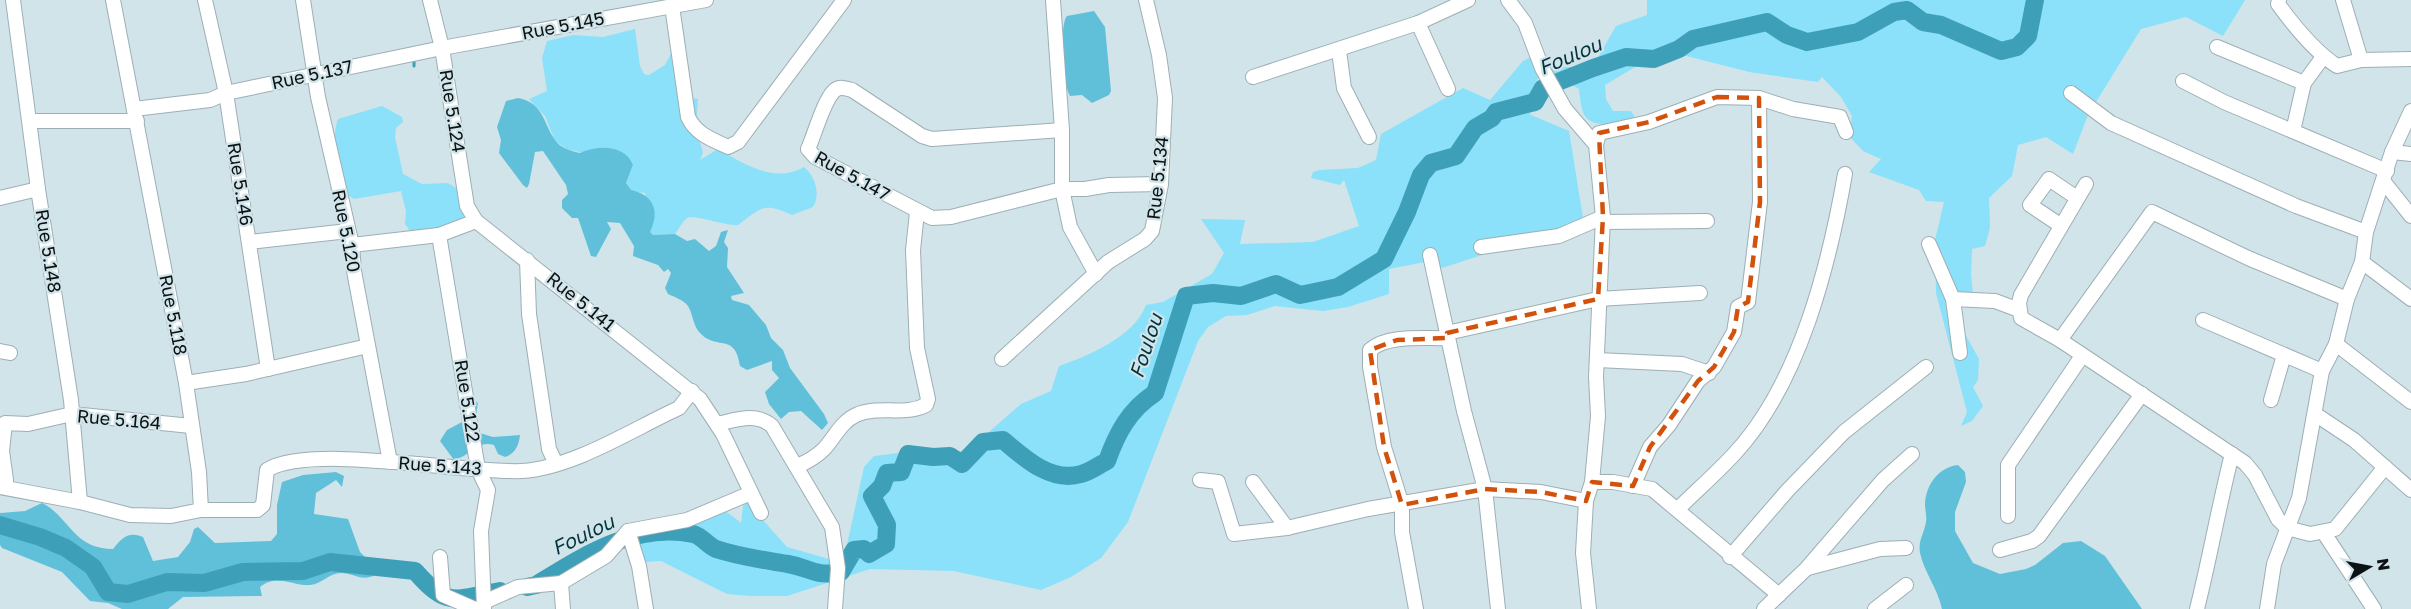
<svg xmlns="http://www.w3.org/2000/svg" width="2411" height="609" font-family="'Golos Text',sans-serif">
<style>
.green{fill:#8ae1f9}
.forest{fill:#61c0d9}
.lines{fill:none;stroke-linecap:round;stroke-linejoin:round}
.stream{stroke:#3ea0b8;stroke-width:3}
.river{stroke:#3ea0b8;stroke-width:18}
.minor-casing{stroke:#9dafb4;stroke-width:16}
.minor{stroke:#fff;stroke-width:14}
.marked{fill:none;stroke:#d2520d;stroke-width:4.5;stroke-dasharray:12 8;stroke-linejoin:round}
.labels{text-anchor:middle;stroke-width:4.5;stroke-linejoin:round;paint-order:stroke}
.street-label{font-size:18px;fill:#0c1214;stroke:#d1e4e9}
.water-label{font-size:20px;font-style:italic;fill:#04333d;stroke:#d1e4e9}
</style>
<rect width="100%" height="100%" fill="#d1e4e9"/>
<g class="green">
<path d="M1647 0H2245L2223 36 2186 17 2141 29 2088 115 2073 154 2046 137 2018 145 2012 176 1989 198 1990 228 1985 246 1972 249 1971 274 1974 305H1963L1958 314 1961 327 1979 359 1978 380 1973 387 1983 406 1972 421 1961 426 1967 412 1936 293 1935 240 1944 202 1926 201 1919 190 1869 172 1881 159 1863 151 1849 136 1852 116 1841 97 1822 77 1818 82 1749 72 1675 53 1650 58 1605 85 1606 99 1613 111H1631L1635 118C1622 123 1595 130 1585 116 1581 110 1580 97 1579 89L1542 67 1527 108 1531 115 1569 131 1583 218 1581 223 1442 268 1425 262 1389 269V294L1348 307 1323 311 1275 306 1247 315 1226 316 1208 327 1198 341 1128 522 1101 558 1071 577 1041 590 954 571 870 569 787 596H752L727 594 661 561 644 562 634 529 718 505 741 523 744 499 787 547 843 563 864 467 874 456 938 448 966 452 1021 404 1051 391 1059 366C1088 356 1134 337 1146 305L1163 302 1212 274 1224 253 1201 219 1245 220 1240 244 1313 242 1359 226 1344 180 1340 185 1311 178 1313 172 1320 170 1358 168 1376 160 1381 134 1463 88 1490 100 1523 61 1531 57 1542 67H1578L1596 61 1616 26 1647 15Z"/>
<path d="M635 29 640 66 644 74 649 75 665 65 673 50 690 98 698 99 696 127 703 153 700 160 718 149C744 164 775 184 804 167 815 176 821 194 813 207L792 215C764 202 762 207 738 225 727 226 693 214 687 218 682 222 679 229 675 234L653 235 650 232 645 193 631 191 626 183 633 165 567 149 555 141 545 116 529 99 547 91 542 58 547 41 573 35 603 37Z"/>
<path d="M382 106 402 117 403 122 396 128 395 137 403 174 422 184 448 183 456 188 467 214C460 229 425 234 410 231L405 224 406 211 401 191 354 199 343 191C339 168 330 142 338 119Z"/>
</g>
<g class="forest">
<path d="M1094 11 1105 27 1111 91 1109 95 1092 103 1082 95 1070 96C1063 85 1059 24 1067 16Z"/>
<path d="M518 98C544 103 543 123 555 140 560 148 571 151 580 153 597 145 625 144 633 165L626 183 631 190C654 195 660 211 650 232L653 235 675 234 687 241 695 239 709 251 716 246 721 232 728 230 724 242 728 248 727 267 744 293 731 296 732 300 749 305 766 325 771 338 783 350 790 368 824 414 828 423 822 430 801 411 789 412 781 419 769 404 765 392 779 378 772 370V361L747 370 740 366C735 332 717 351 700 333 693 326 693 314 688 306 684 300 674 297 668 294L665 288 671 273 668 269 664 272 658 265 633 256 634 246 620 223 607 222 611 229 596 257 591 256 578 218H572L562 208V200L568 194 566 185 543 151 535 152 529 184 527 188 523 185 499 153 501 140 497 127 506 101Z"/>
<path d="M471 397 478 403 473 431 493 437 520 435C519 445 515 454 505 457L498 454 494 445C477 440 472 455 454 460L440 441 447 430 462 422 467 400Z"/>
<path d="M1958 465 1965 472 1966 482 1955 512V531L1973 563 2000 574 2026 569 2035 565 2063 543 2081 541 2105 556 2142 609H1942C1938 589 1924 572 1920 553 1918 540 1924 534 1926 522 1927 516 1925 510 1925 504 1926 484 1939 467 1958 465Z"/>
<path d="M336 472 344 476 342 487 336 480 316 493 314 514 348 519 360 552 376 568 373 576C361 581 353 573 341 573 329 573 322 584 310 585 292 586 277 573 260 587L262 596 183 597 168 609H122L108 603 90 601 62 572 2 548 0 545V513L25 511 42 503C69 516 73 549 113 549 122 537 129 531 143 537L153 561 178 557 190 542 194 529 198 527 215 543 271 541 277 534V505L282 482 303 475Z"/>
</g>
<g class="lines">
<path class="stream" d="M414 66V57"/>
<g class="river">
<path d="M0 525 40 537 66 548 93 567 108 592 128 594 167 582 204 583 243 572 303 571 330 562 415 571C448 609 454 599 500 591"/>
<path d="M527 587 536 585C583 556 635 522 693 534 702 536 708 546 716 549 740 557 764 560 788 564 812 568 813 577 841 572L854 550 864 549 869 554 886 544 887 525 872 496 882 486 887 473 901 472 908 454 933 457 950 456 962 464 983 442 1003 440C1024 458 1051 483 1081 474 1090 472 1099 465 1107 461 1117 433 1129 410 1155 393L1186 296 1213 293 1241 296 1276 284 1300 295 1338 287 1384 259 1407 212 1421 175 1431 163 1456 156 1475 128 1492 118 1496 112 1535 102 1543 88 1593 68 1626 57 1654 59 1679 49 1693 39 1767 22 1787 35 1807 42 1858 32 1894 12 1907 10 1923 22 1941 25 2001 51 2017 47 2028 36 2035 0"/>
</g>
<g class="minor-casing">
<g id="minor">
<path d="M13 0 38 189 71 400 80 502"/>
<path d="M205 0 226 93 268 369"/>
<path d="M303 0 318 97 352 245 354 271 390 462"/>
<path d="M430 0 442 48 467 206 476 221"/>
<path d="M1053 0 1062 130V189L1070 227 1096 274"/>
<path d="M1508 0 1525 23 1542 68 1565 109 1596 145 1603 217 1596 377 1598 416 1592 482 1586 501 1583 553 1589 609"/>
<path d="M2279 0 2278 4C2294 26 2314 51 2337 66L2361 60"/>
<path d="M2343 0 2361 60 2411 59"/>
<path d="M672 6 688 117C696 134 711 139 728 147L738 142 844 0"/>
<path d="M1418 23 1448 89"/>
<path d="M2217 47 2304 83"/>
<path d="M1339 51 1344 88 1369 137"/>
<path d="M1253 77 1418 23 1468 0"/>
<path d="M2183 81 2224 102 2387 171"/>
<path d="M2071 93 2111 123 2296 206 2366 232"/>
<path d="M134 109 210 100 226 93 442 48 706 0"/>
<path d="M2411 111 2392 152 2411 154"/>
<path d="M30 121H137"/>
<path d="M1062 130 932 139 922 136 852 90C846 88 839 86 834 91 824 100 814 136 808 149L815 157 932 218 951 217 1062 189H1085L1109 185 1161 184"/>
<path d="M2293 131 2304 83 2323 57"/>
<path d="M1596 145 1599 133 1649 122 1717 97 1759 98 1793 109 1840 117 1846 132"/>
<path d="M2384 182 2411 216"/>
<path d="M2086 184 2021 295 2019 303 2021 318 2060 340 2245 463 2255 475 2278 519 2287 528 2310 534 2335 529 2385 467"/>
<path d="M0 198 38 189"/>
<path d="M1602 222 1707 221"/>
<path d="M2060 225 2030 205 2049 179 2077 198"/>
<path d="M439 235 478 469 488 490 481 531 484 609"/>
<path d="M250 242 348 231"/>
<path d="M1929 244 1953 299 1995 301 2019 310"/>
<path d="M352 245 439 235 476 221 700 399 723 434 761 513"/>
<path d="M1481 247 1559 236 1603 217"/>
<path d="M1430 255 1464 411 1485 489 1498 609"/>
<path d="M527 260 529 314 549 449 556 464"/>
<path d="M2362 262 2411 299"/>
<path d="M1953 299 1960 353"/>
<path d="M2203 320 2322 371"/>
<path d="M1447 333 1598 299 1700 293"/>
<path d="M2060 340 2152 212 2248 258 2347 299"/>
<path d="M2336 344 2411 402"/>
<path d="M0 351 10 353"/>
<path d="M1002 359 1108 262 1145 239 1152 231 1161 184 1165 98 1159 55 1146 0"/>
<path d="M1597 360 1682 364 1709 373"/>
<path d="M186 383 246 374 368 346"/>
<path d="M2271 400 2284 355"/>
<path d="M2315 414 2354 440 2411 490"/>
<path d="M717 424C736 420 756 412 772 426L832 527 838 568 835 609"/>
<path d="M797 466C807 462 816 457 824 449 835 437 841 422 856 415 878 405 905 416 926 405L928 399 917 348 913 250 917 212"/>
<path d="M1200 480 1218 482 1234 534 1287 528 1368 509 1485 489 1541 492 1586 501"/>
<path d="M0 482 6 480 2 451 5 423 28 424 72 414 191 426"/>
<path d="M1253 482 1287 528"/>
<path d="M1592 482H1613L1652 489 1779 595"/>
<path d="M1633 486 1650 447 1669 425 1698 381 1714 367 1734 332 1738 307 1748 302 1760 202 1759 98"/>
<path d="M0 487 80 502 130 515 171 516 201 510 199 472 186 383 113 0"/>
<path d="M1678 509C1697 490 1718 472 1736 452 1800 382 1829 265 1845 174"/>
<path d="M201 510H257L263 505 267 470C311 443 464 474 522 471 573 468 633 429 679 408L692 391"/>
<path d="M2008 516V465L2082 356"/>
<path d="M628 531 639 566 646 609"/>
<path d="M2324 533 2374 609"/>
<path d="M2000 550 2032 541 2039 536 2142 394"/>
<path d="M440 557 443 595 475 609"/>
<path d="M1730 557 1787 491 1844 432 1926 367"/>
<path d="M1808 568 1880 549 1906 548"/>
<path d="M561 583 563 609"/>
<path d="M484 602 518 587 561 583 606 556 628 531 687 520 751 493"/>
<path d="M1416 609 1402 532V505L1384 447 1370 367V350C1388 334 1425 339 1448 338"/>
<path d="M1764 609 1806 569 1883 480 1912 454"/>
<path d="M1875 609 1906 585"/>
<path d="M2197 609C2210 557 2219 505 2232 454"/>
<path d="M2267 609 2274 564 2299 498 2322 371 2336 344 2347 299 2362 262 2366 232 2392 152"/>
</g>
</g>
<use href="#minor" class="minor"/>
</g>
<path class="marked" d="M1717 97 1759 98 1760 202 1748 302 1738 307 1734 332 1714 367 1698 381 1650 447 1633 486 1592 482 1586 501 1541 492 1485 489 1402 505 1384 447 1370 350 1397 340 1448 338 1447 333 1598 299 1603 217 1599 133 1649 122Z"/>
<g class="labels">
<g class="street-label">
<text transform="translate(563 26) rotate(-11)" y="6">Rue 5.145</text>
<text transform="translate(312 75) rotate(-12)" y="6">Rue 5.137</text>
<text transform="translate(452 111) rotate(81)" y="6">Rue 5.124</text>
<text transform="translate(852 176) rotate(29)" y="6">Rue 5.147</text>
<text transform="translate(1158 178) rotate(-84)" y="6">Rue 5.134</text>
<text transform="translate(240 184) rotate(81)" y="6">Rue 5.146</text>
<text transform="translate(346 231) rotate(79)" y="6">Rue 5.120</text>
<text transform="translate(48 251) rotate(81)" y="6">Rue 5.148</text>
<text transform="translate(581 302) rotate(39)" y="6">Rue 5.141</text>
<text transform="translate(173 315) rotate(79)" y="6">Rue 5.118</text>
<text transform="translate(467 401) rotate(81)" y="6">Rue 5.122</text>
<text transform="translate(119 420) rotate(5)" y="6">Rue 5.164</text>
<text transform="translate(440 466) rotate(4)" y="6">Rue 5.143</text>
</g>
<g class="water-label">
<text transform="translate(1570 56) rotate(-23)" y="7">Foulou</text>
<text transform="translate(1146 346) rotate(-72)" y="7">Foulou</text>
<text transform="translate(583 535) rotate(-26)" y="7">Foulou</text>
</g>
</g>
<g transform="translate(2369 567) rotate(80)" stroke="#d1e4e9" stroke-width="4.5" paint-order="stroke">
<path d="M0-4.5L10 22L0 15L-10 22Z" fill="#0c1214"/>
<text y="-9" font-size="16" font-weight="bold" text-anchor="middle" fill="#0c1214">N</text>
</g>
</svg>
